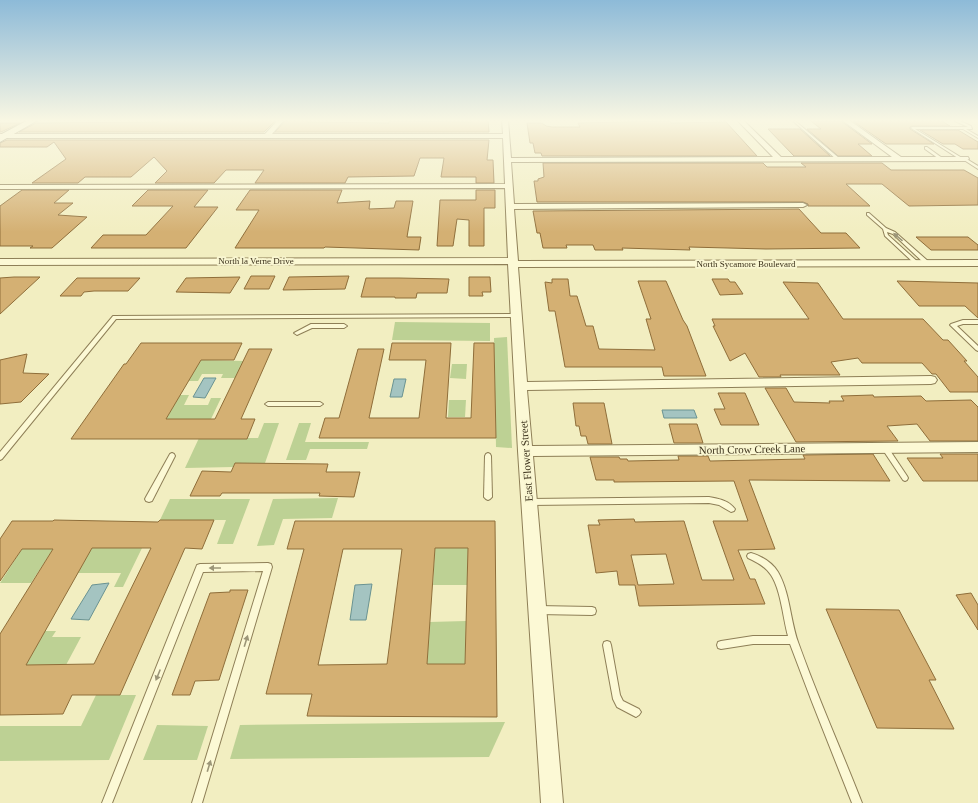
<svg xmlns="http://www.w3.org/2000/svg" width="978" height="803" font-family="Georgia,serif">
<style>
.green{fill:#bdd194}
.water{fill:#a4c4c1;stroke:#6a9392}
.building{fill:#d4b073;stroke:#8f6e3a;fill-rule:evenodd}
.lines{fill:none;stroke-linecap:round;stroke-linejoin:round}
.lane-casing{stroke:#8e7f57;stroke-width:2}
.street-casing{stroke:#8e7f57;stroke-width:2}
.secondary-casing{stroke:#6f603a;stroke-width:2}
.lane{fill:#fcf9d5;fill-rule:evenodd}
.street{fill:#fcf9d5;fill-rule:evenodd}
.secondary{fill:#fcf9d5;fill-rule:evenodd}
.oneway{fill:#9c9678}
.labels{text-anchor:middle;stroke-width:3.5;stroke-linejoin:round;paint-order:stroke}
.far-street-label{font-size:9px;fill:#3c321c;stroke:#f9f6d1}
.street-label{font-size:11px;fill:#3c321c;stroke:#f9f6d1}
</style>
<rect width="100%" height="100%" fill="#f2eec1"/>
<g class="green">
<path d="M395 322 490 323V341L392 340Z"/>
<path d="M507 337 512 448 496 447 494 338Z"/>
<path d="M201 360 244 361 235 378H221L223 374H202L198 381H188Z"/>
<path d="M452 364H467L466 379 450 378Z"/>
<path d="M180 395H189L184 405H208L211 398H221L211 419H166Z"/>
<path d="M449 400H466L465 417H448Z"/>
<path d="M264 423H279L265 463H235L233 467 185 468 199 438H258Z"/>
<path d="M299 423H311L305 442H369L367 449H310L306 460H286Z"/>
<path d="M338 498 332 518 283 519 274 545 257 546 273 499Z"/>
<path d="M170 499H250L233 544H217L226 520H160Z"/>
<path d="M92 548H142L123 587H114L121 573H77Z"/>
<path d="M435 548H468L467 585H433Z"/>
<path d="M22 549H53L31 583H0Z"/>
<path d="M466 621 465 664H427L429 622Z"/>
<path d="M45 631H56L52 637H81L66 665H26Z"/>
<path d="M96 695H136L109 760 0 761V726H81Z"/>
<path d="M505 722 489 757 230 759 240 725Z"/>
<path d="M157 725 208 726 197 760H143Z"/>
</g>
<g class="water">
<path d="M204 378H216L205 398 193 397Z"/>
<path d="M394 379H406L402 397H390Z"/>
<path d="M662 410H694L697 418H664Z"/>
<path d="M109 583 89 620 71 619 92 585Z"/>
<path d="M372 584 366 620H350L355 585Z"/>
</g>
<g class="building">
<path d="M160 120H276L264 132H19L36 123 158 122Z"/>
<path d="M286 120H308L307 122 389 123V121L472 122V120H488L489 132H275Z"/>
<path d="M859 120H940L950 126H912L910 127V129L934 144H886L853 121H862Z"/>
<path d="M670 121 671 123 726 122 757 156H542L541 153H535L533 143H530L527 123H541L545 125 546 126 552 127H580L578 123Z"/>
<path d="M811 121H841L872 144H858L872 156H838L807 129H821Z"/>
<path d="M0 123H20L1 132H0Z"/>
<path d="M768 129H800L830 156H794Z"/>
<path d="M920 130H958L978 142V149H963L955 144H943Z"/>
<path d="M7 140H489L487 160H493L494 183H476V177H441L444 158H420L414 176 348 177 345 183H255L264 170H226L214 183H155L167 171 154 157 131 177H85L78 183H32L66 159 54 142 47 147H0V143Z"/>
<path d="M543 163H763L767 167H806L801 163H882L891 170H964L978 178V205L909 206 882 184H846L870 206H808V204L803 202H537L534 181H538V179L544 177Z"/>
<path d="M22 190H69L54 203H73L58 215 87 217 52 248H30L33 246H0V206Z"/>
<path d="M148 190H208L194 207H218L186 248H91L103 235H146L173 206H132Z"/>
<path d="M250 190H342L337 203 370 201 369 209 394 208 396 201H413L407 237H421L419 250 325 247 324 248H235L259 210H236Z"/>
<path d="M476 190H495V208H484V246H469V220L457 219 453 246H437L440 200H476Z"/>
<path d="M799 209 821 233H846L860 248 766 249 689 247 690 250 622 248 623 250H595L593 245H566L567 248H543L540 233H537L533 211Z"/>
<path d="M916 237H968L978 245V250H931Z"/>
<path d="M251 276H275L269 289H244Z"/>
<path d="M349 276 345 289 283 290 289 277Z"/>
<path d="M14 277H40L0 314V278Z"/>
<path d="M240 277 230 293 176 292 186 278Z"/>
<path d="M469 277H490L491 292H482L483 296H469Z"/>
<path d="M77 278H140L128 291H94L84 292 81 296H60Z"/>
<path d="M366 278H399L449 279 447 293H417L416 298H395V297H361Z"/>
<path d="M552 279H568L570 296H577L586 326H593L599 349 655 350 646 319H651L638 281H666L683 320 687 326 706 376H664L662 367H565L555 311H549L545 282 552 283Z"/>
<path d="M712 279H728L730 282H735L743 294 720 295Z"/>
<path d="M897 281 978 283V318L965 306H919Z"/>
<path d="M783 282 818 283 843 319H923L943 340H948L967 361H964L978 377V392H950L936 374H932L922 363H862L858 358 831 362 840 375H780L781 377H759L745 353 730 361 713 326H715L712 319H809Z"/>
<path d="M141 343H242L234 360H201L166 419H215L249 349H272L241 419H255L247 439H71L124 364H126Z"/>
<path d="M392 343H451L446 418H471L474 343H494L496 438H319L325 418H339L358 349H384L369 418H419L426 360H389Z"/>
<path d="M27 354 23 373 49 374 21 402 0 404V360Z"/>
<path d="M765 388H786L794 402 830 403 829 401H844L841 396 873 395 874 397 921 396 926 401 971 400 978 407V441H930L917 424 887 426 898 441 796 442Z"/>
<path d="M718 393H745L759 425H721L714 409H725Z"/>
<path d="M573 403H604L612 444H588L586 436H581L579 426H576Z"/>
<path d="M669 424H697L703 443H674Z"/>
<path d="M873 454 890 481 749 480 775 549 738 550 750 579H755L765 604 639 606 635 585H619L617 571 596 573 588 525H600L598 520 634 519 635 522 684 521 702 580H734L713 521H748L734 481 614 482V480H596L590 457H619L620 459H627L628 461 679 460 678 456H708L710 461 805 459 803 455ZM666 554 674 584 638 585 631 555Z"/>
<path d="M940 454H978V481H923L907 458H943Z"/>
<path d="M235 463 328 464 326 472H360L354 497 319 496 320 493H222L220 496H190L202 471 231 472Z"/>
<path d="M54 520 158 522 160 520H214L202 549 185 548 120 695H72L63 714 0 715V634L53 549H22L0 581V539L12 521H53ZM92 548H151L94 664 26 665Z"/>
<path d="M295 521H495L497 717 307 716 312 694H266L304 549H287ZM435 548H468L465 664H427ZM343 549H402L387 664 318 665Z"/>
<path d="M230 590H248L219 680 195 681 190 695H172L210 593 230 592Z"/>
<path d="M971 593 978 605V630L956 595Z"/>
<path d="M826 609 899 610 936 680H929L954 729 877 728Z"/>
</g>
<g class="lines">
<g class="lane-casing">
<g id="lane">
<path d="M792 120H794L839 158V160H837Z"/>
<path d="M955 120H958L971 126 972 129H966L978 136V138L963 129H915L962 158V160H961L911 128 912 127H968L955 121Z"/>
<path d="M925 147H927L945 160 942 161 925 149Z"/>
<path d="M965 158 978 166V169L964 160V158Z"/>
<path d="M867 213H869L886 228 895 232 929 262V264H925L893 234 887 232 888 235 919 263 917 264H915L885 236 883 229 867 215Z"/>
<path d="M516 314 519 316 518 317 116 319 2 459 0 460V452L113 316Z"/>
<path d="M963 320H978V324H963L957 326 978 346V351L976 350 950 325 951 324Z"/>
<path d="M311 324H344L347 326 344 328H312L299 334 297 335 294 333Z"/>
<path d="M268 402H320L323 404 320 406H268L265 404Z"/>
<path d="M883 446H887L907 476 908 478 907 480 905 481 903 480 883 450 882 448Z"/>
<path d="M172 453 174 454 175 456 152 501 149 502 146 501 145 499 146 497 170 454Z"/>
<path d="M488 453 490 454 491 456 492 497 490 499 488 500 486 499 484 497 485 456 486 454Z"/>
<path d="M709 497C719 499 728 500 735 509L734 511 731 512 719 505 709 503 530 505 527 504 526 502 527 500 530 499Z"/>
<path d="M751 553C761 556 772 562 778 572 790 593 790 619 798 642 817 696 841 749 862 803H852L812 702 790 644H753L721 649 718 648 717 645 718 642 721 641 753 636H788C783 618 781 590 771 575 766 567 757 562 748 558L747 556 748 554Z"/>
<path d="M268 563 271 564 272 567 202 803H192L263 571 203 572 112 803H102L197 565 200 564Z"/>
<path d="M538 606 592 607 595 608 596 611 595 614 592 615 538 614 535 613 534 610 535 607Z"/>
<path d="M607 641 610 642 611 645 620 695 623 701 639 709 641 712 639 715 636 717 617 707 613 699 603 645 604 642Z"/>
</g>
</g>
<g class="street-casing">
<path id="street" d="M278 120H284L272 134H503L502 120H508L511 158 773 157 737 120H743L781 157H892L842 120H849L901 157H968L969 159 965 161 511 162 514 204 803 203 807 205 803 207 514 209 518 261 978 260V266L518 267 527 382 931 376 935 377 937 380 935 383 931 384 527 390 532 446 978 442V452L533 456 563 803H541L518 451 508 264 0 265V259L508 258 505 188 0 189V185L505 184 503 138H0V134H265Z"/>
</g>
<g class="secondary-casing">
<path id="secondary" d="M28 120H38L0 142V135Z"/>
</g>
<use href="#lane" class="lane"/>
<use href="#street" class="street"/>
<use href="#secondary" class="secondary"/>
</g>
<defs><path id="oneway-solid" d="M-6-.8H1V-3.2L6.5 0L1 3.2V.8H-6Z"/></defs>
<g class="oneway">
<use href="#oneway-solid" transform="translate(898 237) rotate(-139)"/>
<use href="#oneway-solid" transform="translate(215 568) rotate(180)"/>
<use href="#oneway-solid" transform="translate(246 641) rotate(-73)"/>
<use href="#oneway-solid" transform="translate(158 675) rotate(112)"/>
<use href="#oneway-solid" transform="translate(209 766) rotate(-73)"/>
</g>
<linearGradient id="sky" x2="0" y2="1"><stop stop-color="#8dbad8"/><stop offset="0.52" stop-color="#f9f7e3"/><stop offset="1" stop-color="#f9f7e3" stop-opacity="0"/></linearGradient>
<rect width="978" height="232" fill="url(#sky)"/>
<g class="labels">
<g class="far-street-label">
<text x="256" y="264">North la Verne Drive</text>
<text x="746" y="267">North Sycamore Boulevard</text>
</g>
<g class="street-label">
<text transform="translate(752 449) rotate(-1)" y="4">North Crow Creek Lane</text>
<text transform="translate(526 461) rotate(-94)" y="4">East Flower Street</text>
</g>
</g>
</svg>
